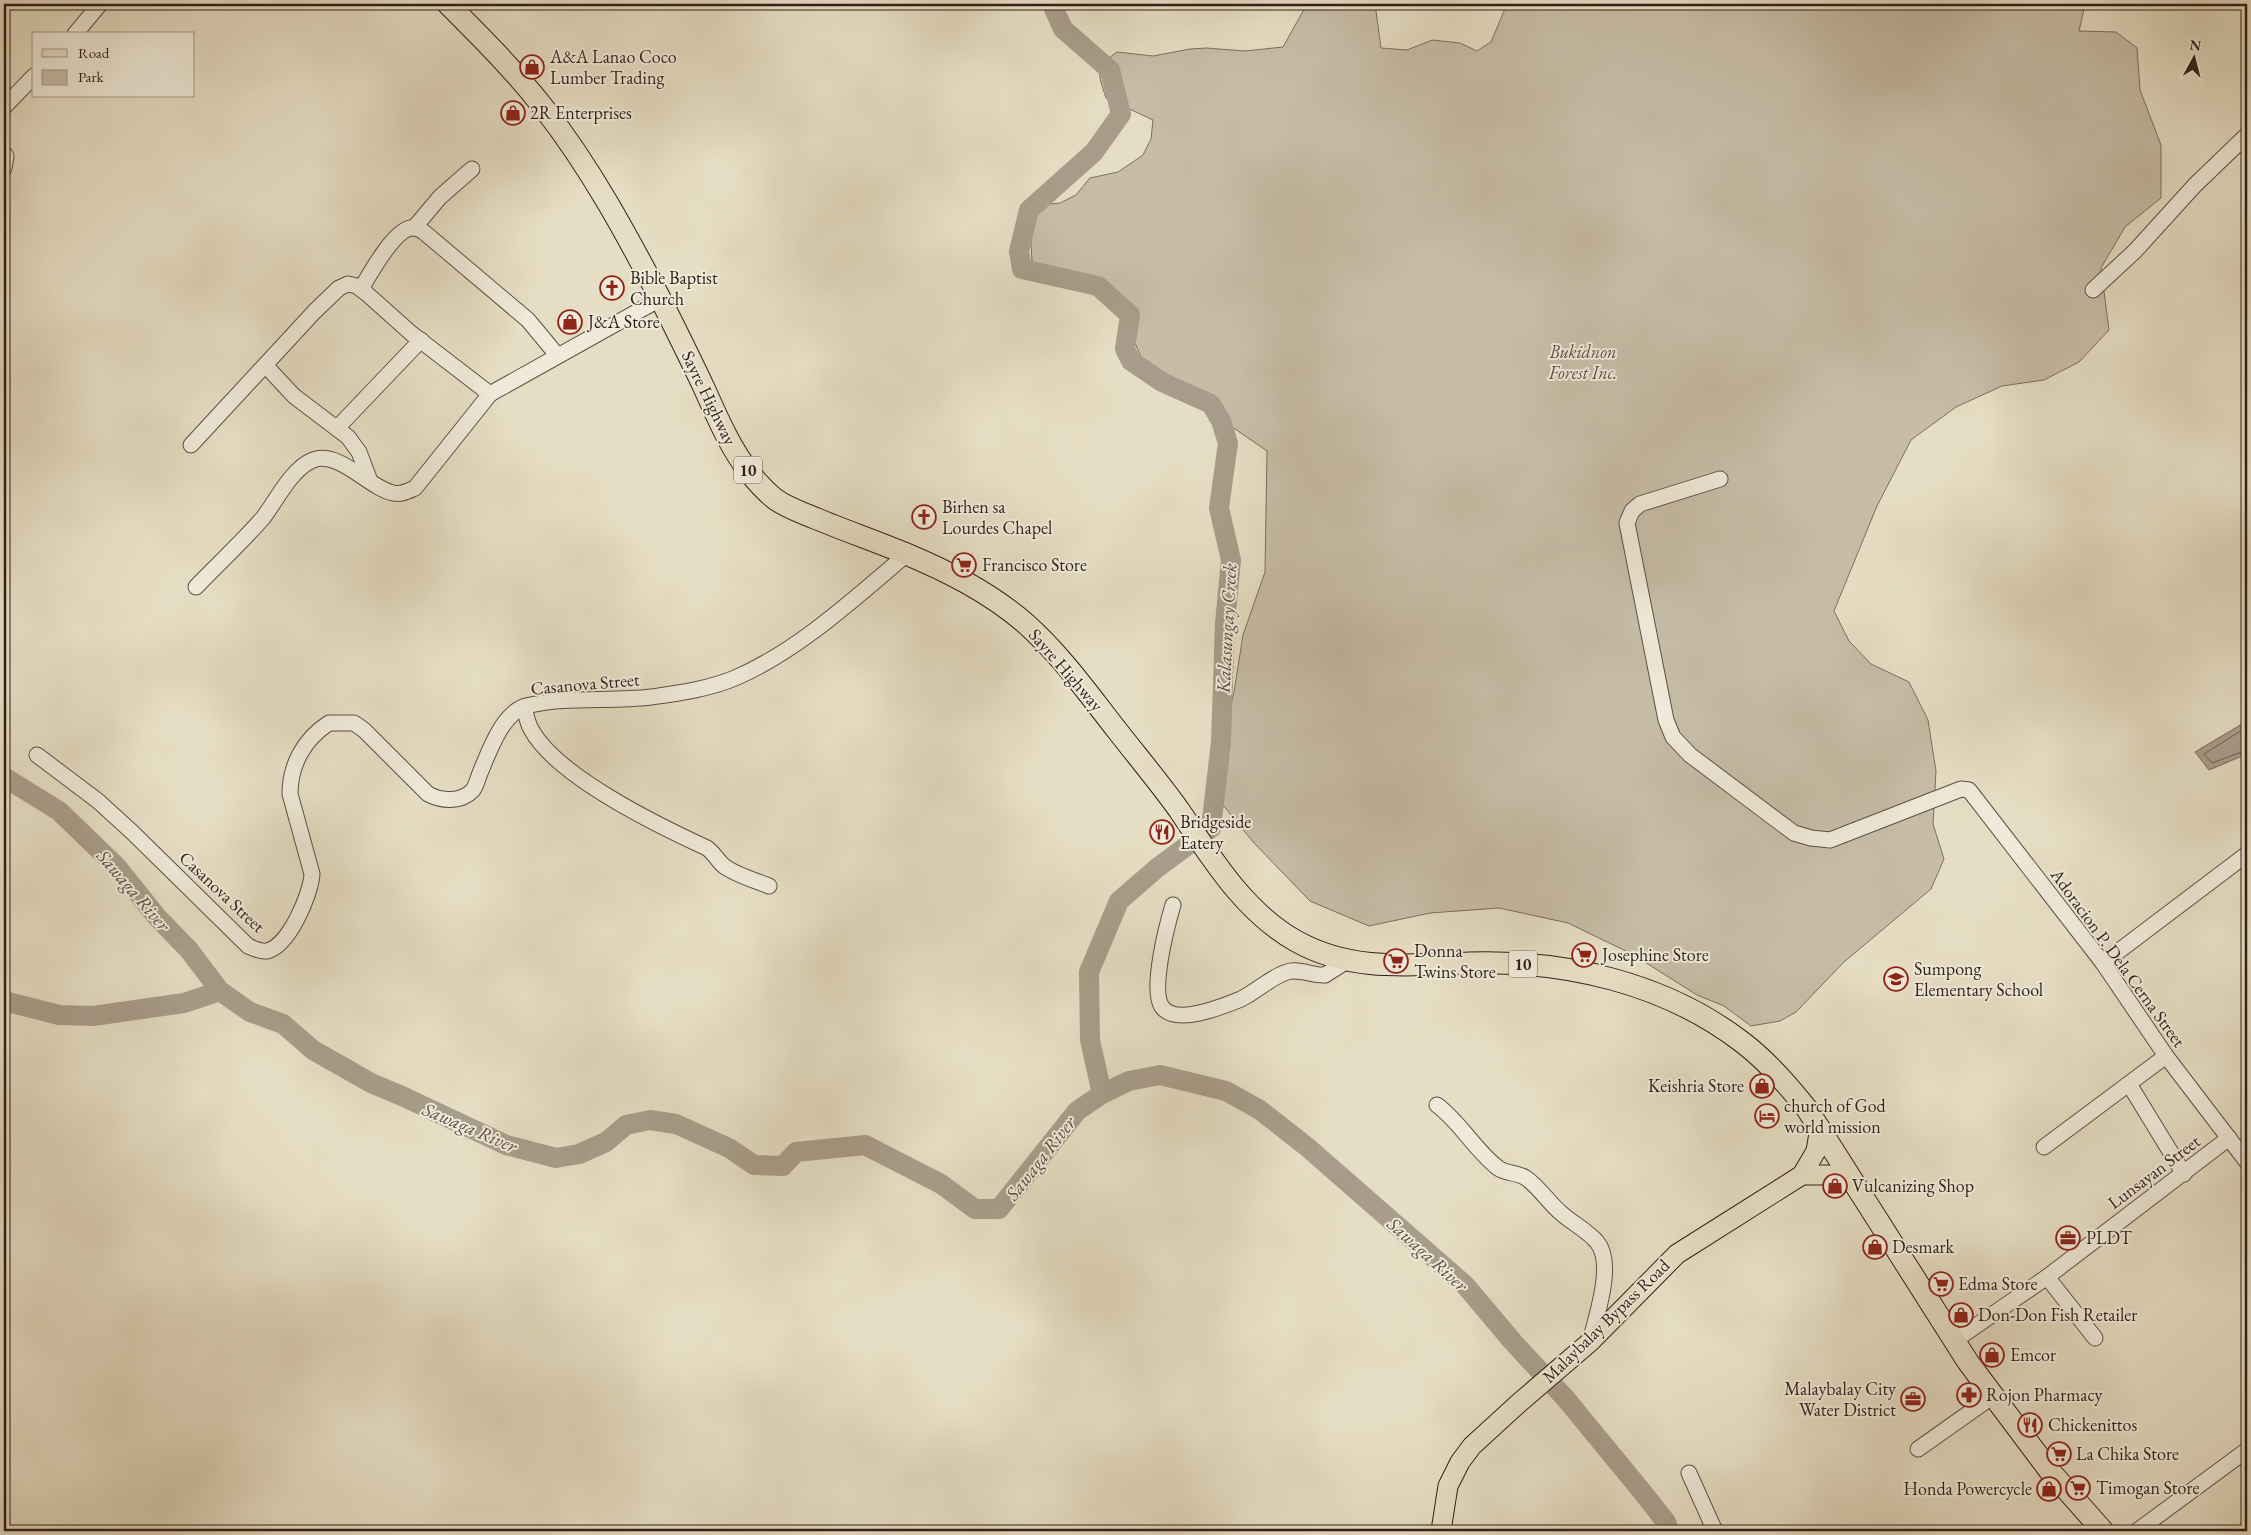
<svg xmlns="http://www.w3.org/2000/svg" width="2251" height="1535" font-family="'EB Garamond',serif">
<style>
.green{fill:#c7bda7;stroke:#7c6e60}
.water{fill:#a89d8a;stroke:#786a5c}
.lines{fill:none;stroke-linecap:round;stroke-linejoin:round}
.shore{stroke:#6c5e51;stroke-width:1}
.river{stroke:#a89d8a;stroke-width:20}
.minor-casing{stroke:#5e4e43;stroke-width:17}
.major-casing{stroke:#311e18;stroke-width:21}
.highway-casing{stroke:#311e18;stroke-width:23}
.minor{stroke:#efead9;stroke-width:15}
.major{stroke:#e6dec4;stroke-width:19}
.highway{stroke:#e6dec4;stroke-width:21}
.labels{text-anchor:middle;stroke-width:4;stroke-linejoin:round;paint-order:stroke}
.shield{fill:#efead9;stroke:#6a5b52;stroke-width:1}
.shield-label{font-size:16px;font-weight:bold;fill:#311e18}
.poi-label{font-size:18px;fill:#311e18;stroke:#efead9;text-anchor:start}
.park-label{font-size:18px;font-style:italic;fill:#5e4e43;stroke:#efead9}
.street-label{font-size:18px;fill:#311e18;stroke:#efead9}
.water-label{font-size:19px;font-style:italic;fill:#5b4a40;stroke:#efead9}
</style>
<rect width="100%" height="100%" fill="#e6dec4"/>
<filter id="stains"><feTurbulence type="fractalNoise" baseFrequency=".004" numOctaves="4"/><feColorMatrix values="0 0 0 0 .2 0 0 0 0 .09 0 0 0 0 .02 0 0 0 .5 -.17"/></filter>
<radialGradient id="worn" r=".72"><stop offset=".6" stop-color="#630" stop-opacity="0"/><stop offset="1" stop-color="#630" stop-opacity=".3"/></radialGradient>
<path class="green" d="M1307 4H1375L1381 48 1407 50 1432 40 1460 43 1477 51 1491 42 1507 4H2085L2079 31 2116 32 2137 48 2140 90 2161 145V198L2125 227 2101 268 2109 330 2079 362 2044 380 2002 386 1956 407 1911 440 1877 506 1834 611 1849 641 1871 664 1909 682 1928 720 1936 771 1933 824 1944 859 1931 889 1844 962 1796 1012 1780 1021 1751 1026 1724 1006 1697 995 1632 954 1568 923 1499 908 1430 913 1369 926 1310 901 1254 843 1214 794 1221 742 1234 692 1243 635 1265 572 1267 451 1174 387 1142 360 1129 328 1100 297 1063 283 1032 261 1030 226 1038 205 1060 203 1076 195 1090 178 1118 172 1143 155 1151 139 1153 120 1106 98C1098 73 1094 68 1117 52L1153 56 1190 49 1206 48 1245 51 1283 47Z"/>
<path class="water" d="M2247 721V754L2209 770 2195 752Z"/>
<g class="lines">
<path class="shore" d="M2247 727 2204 754 2212 763 2247 750"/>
<g class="river">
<path d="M1054 4V9L1063 29 1110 70 1121 114 1094 152 1029 210 1019 251 1022 269 1098 286 1130 315 1125 349 1131 361 1162 382 1211 404 1221 421 1228 443 1219 508 1231 560 1225 623 1221 742 1211 828 1157 868 1119 901 1089 972 1090 1040 1102 1094"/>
<path d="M4 777 59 811 117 867 157 917 189 950 220 991 250 1012 283 1024 313 1050 371 1083 402 1096 506 1145 556 1158 579 1154 606 1142 626 1125 650 1120 676 1124 729 1148 754 1165 783 1166 796 1152 865 1145 941 1184 975 1209H999L1077 1111 1102 1094 1129 1081 1160 1075 1226 1091 1260 1110 1306 1146 1465 1285 1513 1342 1566 1399 1644 1494 1666 1522 1669 1531"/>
<path d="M4 1001 59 1015 93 1016 184 1003 220 991"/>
</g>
<g class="minor-casing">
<g id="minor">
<path d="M75 34 100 4"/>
<path d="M4 107 34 76"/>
<path d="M4 153 6 156 4 168"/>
<path d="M414 228 440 197 472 169"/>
<path d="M361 289C370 274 393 231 411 228 416 227 421 230 425 233L528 320 557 355"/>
<path d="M2093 290 2135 251 2195 185 2247 135"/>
<path d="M266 366 294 396 348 437 359 452 370 481"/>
<path d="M338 427 421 340"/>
<path d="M191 445 315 311 339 288 348 284 357 286 366 293 412 334 490 394 660 299"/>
<path d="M1720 479 1640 504 1632 511 1627 523 1666 720 1673 737 1690 755 1794 833 1811 838 1830 840 1961 789 1969 790 2103 963 2166 1056 2247 1162"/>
<path d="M196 587C218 564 242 542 263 518 276 501 292 468 313 460 339 450 369 488 393 493 401 495 408 491 415 488L490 394"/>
<path d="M524 707C526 714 527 722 531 729 556 776 659 826 707 848 714 853 717 860 724 866 736 875 754 880 769 886"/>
<path d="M37 755 98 801 132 832 248 946C253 948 260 952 267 951 289 946 311 894 312 874L290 794C290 765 304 739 329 723H354L364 730 428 794C441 801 461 803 473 790 476 786 478 778 480 773 489 752 502 713 526 706 566 696 610 702 651 697 679 693 709 689 735 678 798 651 855 598 907 554"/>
<path d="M1173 905C1167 925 1150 990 1162 1007 1176 1026 1224 1006 1241 999 1257 991 1271 977 1287 972 1299 968 1313 976 1325 975L1347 961"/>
<path d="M2103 963 2247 854"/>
<path d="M2129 1084 2184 1174"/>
<path d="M1437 1105C1461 1123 1474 1149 1498 1168 1506 1174 1517 1172 1526 1178 1539 1187 1549 1203 1561 1213 1572 1223 1588 1231 1597 1242 1615 1263 1596 1317 1590 1342"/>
<path d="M2044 1147 2166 1056"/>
<path d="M2047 1277 2095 1338"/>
<path d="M1954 1341 2047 1277 2229 1138"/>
<path d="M1918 1449 1993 1396"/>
<path d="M1689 1473 1715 1531"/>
<path d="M2137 1531 2247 1450"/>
</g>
</g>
<g class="major-casing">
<g id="major">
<path d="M1802 1175H1829L1855 1184"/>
<path d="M1441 1531 1448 1486 1460 1462 1472 1446 1519 1403 1590 1342 1677 1254 1802 1175 1816 1151 1820 1127"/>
</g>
</g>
<g class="highway-casing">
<path id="highway" d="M448 4C481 37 514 70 543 107 591 168 628 237 664 306 678 334 692 362 705 390 718 419 730 447 749 472 757 482 765 491 775 499 787 508 803 513 817 519 846 531 875 541 904 553 947 571 989 592 1025 623 1060 654 1087 692 1116 729 1137 756 1159 782 1179 810 1211 857 1244 912 1296 941 1351 972 1409 965 1469 963 1565 960 1665 983 1742 1042 1766 1060 1788 1085 1807 1109L1968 1362 2049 1470 2103 1531"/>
</g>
<use href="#minor" class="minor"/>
<use href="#major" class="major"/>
<use href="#highway" class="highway"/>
</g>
<defs>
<g id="shop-ring" transform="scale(1.25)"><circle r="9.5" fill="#efead9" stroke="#8f2418" stroke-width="1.5"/><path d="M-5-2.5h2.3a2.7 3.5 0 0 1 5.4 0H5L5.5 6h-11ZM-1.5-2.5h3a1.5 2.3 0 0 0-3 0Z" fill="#8f2418"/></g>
<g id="church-ring" transform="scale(1.25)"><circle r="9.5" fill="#efead9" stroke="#8f2418" stroke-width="1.5"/><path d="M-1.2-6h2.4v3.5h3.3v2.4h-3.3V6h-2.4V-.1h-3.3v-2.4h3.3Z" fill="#8f2418"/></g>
<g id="supermarket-ring" transform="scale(1.25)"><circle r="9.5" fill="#efead9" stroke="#8f2418" stroke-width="1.5"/><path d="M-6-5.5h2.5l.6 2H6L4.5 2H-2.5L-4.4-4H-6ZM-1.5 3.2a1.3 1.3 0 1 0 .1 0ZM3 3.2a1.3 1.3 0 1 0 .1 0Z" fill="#8f2418"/></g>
<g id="restaurant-ring" transform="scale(1.25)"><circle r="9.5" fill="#efead9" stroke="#8f2418" stroke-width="1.5"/><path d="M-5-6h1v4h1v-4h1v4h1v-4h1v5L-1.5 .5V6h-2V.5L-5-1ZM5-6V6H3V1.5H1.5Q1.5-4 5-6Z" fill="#8f2418"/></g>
<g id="school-ring" transform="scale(1.25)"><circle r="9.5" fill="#efead9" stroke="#8f2418" stroke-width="1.5"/><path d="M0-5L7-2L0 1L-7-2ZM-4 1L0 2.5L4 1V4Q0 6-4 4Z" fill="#8f2418"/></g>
<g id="hotel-ring" transform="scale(1.25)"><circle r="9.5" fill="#efead9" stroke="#8f2418" stroke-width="1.5"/><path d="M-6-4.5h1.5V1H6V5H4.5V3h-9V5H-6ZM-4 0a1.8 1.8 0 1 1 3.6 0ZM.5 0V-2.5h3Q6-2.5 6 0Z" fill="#8f2418"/></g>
<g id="office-ring" transform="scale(1.25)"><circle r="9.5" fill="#efead9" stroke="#8f2418" stroke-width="1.5"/><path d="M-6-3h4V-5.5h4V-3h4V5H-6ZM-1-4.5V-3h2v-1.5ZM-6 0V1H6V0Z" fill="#8f2418"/></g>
<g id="pharmacy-ring" transform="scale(1.25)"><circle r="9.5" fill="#efead9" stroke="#8f2418" stroke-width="1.5"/><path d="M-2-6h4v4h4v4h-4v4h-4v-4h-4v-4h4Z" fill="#8f2418"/></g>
</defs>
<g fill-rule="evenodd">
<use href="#shop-ring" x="532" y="67"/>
<use href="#shop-ring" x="513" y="113"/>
<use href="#church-ring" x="612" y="288"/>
<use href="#shop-ring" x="570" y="322"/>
<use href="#church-ring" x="924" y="517"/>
<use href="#supermarket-ring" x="964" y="565"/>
<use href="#restaurant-ring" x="1162" y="832"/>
<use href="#supermarket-ring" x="1584" y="955"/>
<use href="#supermarket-ring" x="1396" y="961"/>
<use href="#school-ring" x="1896" y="979"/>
<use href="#shop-ring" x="1762" y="1086"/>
<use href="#hotel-ring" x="1767" y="1116"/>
<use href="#shop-ring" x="1835" y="1186"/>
<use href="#office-ring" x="2068" y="1238"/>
<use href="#shop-ring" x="1875" y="1247"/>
<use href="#supermarket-ring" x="1941" y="1284"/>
<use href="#shop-ring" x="1961" y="1315"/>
<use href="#shop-ring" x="1992" y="1355"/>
<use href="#pharmacy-ring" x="1969" y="1395"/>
<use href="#office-ring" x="1913" y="1399"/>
<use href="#restaurant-ring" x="2030" y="1425"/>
<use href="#supermarket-ring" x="2059" y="1454"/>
<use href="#supermarket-ring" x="2078" y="1488"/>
<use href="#shop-ring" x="2049" y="1489"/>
</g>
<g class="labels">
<g class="shield">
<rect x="734" y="456.5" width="28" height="27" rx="4"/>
<rect x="1509" y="950.5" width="28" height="27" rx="4"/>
</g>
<g class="shield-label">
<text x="748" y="476">10</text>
<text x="1523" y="970">10</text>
</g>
<g class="poi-label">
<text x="550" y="63">A&amp;A Lanao Coco<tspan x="550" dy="21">Lumber Trading</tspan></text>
<text x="530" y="119">2R Enterprises</text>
<text x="630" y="284">Bible Baptist<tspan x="630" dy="21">Church</tspan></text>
<text x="588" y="328">J&amp;A Store</text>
<text x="942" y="513">Birhen sa<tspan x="942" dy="21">Lourdes Chapel</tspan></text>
<text x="982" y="571">Francisco Store</text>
<text x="1180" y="828">Bridgeside<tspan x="1180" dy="21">Eatery</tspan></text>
<text x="1414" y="957">Donna<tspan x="1414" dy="21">Twins Store</tspan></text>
<text x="1602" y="961">Josephine Store</text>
<text x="1914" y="975">Sumpong<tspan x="1914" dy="21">Elementary School</tspan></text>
<text x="1744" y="1092" text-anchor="end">Keishria Store</text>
<text x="1784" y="1112">church of God<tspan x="1784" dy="21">world mission</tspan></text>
<text x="1852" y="1192">Vulcanizing Shop</text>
<text x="2086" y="1244">PLDT</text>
<text x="1892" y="1253">Desmark</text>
<text x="1958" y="1290">Edma Store</text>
<text x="1978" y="1321">Don-Don Fish Retailer</text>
<text x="2010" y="1361">Emcor</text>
<text x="1896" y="1395" text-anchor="end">Malaybalay City<tspan x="1896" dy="21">Water District</tspan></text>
<text x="1986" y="1401">Rojon Pharmacy</text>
<text x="2048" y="1431">Chickenittos</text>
<text x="2076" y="1460">La Chika Store</text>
<text x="2096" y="1494">Timogan Store</text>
<text x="2032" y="1495" text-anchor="end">Honda Powercycle</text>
</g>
<g class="park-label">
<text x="1583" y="358">Bukidnon<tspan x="1583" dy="21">Forest Inc.</tspan></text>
</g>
<g class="street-label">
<text transform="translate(709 398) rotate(64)" y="6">Sayre Highway</text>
<text transform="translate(1066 670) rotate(49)" y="6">Sayre Highway</text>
<text transform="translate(585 684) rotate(-5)" y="6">Casanova Street</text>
<text transform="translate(222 892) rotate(43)" y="6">Casanova Street</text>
<text transform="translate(2118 958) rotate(54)" y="6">Adoracion P. Dela Cerna Street</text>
<text transform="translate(2154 1172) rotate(-37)" y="6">Lunsayan Street</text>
<text transform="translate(1606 1321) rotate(-44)" y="6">Malaybalay Bypass Road</text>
</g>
<g class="water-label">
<text transform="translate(1226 628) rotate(-87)" y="7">Kalasungay Creek</text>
<text transform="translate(134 890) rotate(49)" y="7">Sawaga River</text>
<text transform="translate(470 1127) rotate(23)" y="7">Sawaga River</text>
<text transform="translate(1040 1158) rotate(-52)" y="7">Sawaga River</text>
<text transform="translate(1428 1254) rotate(42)" y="7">Sawaga River</text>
</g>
</g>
<rect width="2251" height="1535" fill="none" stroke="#e6dec4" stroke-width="20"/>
<rect x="5" y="5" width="2241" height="1525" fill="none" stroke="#311e18" stroke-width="2.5"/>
<rect x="10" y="10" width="2231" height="1515" fill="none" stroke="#311e18"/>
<rect x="32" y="32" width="162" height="65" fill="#efead9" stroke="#a3988c"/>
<rect x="42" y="49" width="25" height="8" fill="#e6dec4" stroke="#a3988c"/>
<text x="78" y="58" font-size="15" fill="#311e18">Road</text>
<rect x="42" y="70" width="25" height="15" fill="#c7bda7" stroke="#a3988c"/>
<text x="78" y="82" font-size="15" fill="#311e18">Park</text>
<g transform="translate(2194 58) rotate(7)" stroke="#efead9" stroke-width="4" paint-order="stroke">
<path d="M0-4L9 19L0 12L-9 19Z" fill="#311e18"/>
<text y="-8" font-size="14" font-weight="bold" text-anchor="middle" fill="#311e18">N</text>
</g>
<rect width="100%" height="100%" filter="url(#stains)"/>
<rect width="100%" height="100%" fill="url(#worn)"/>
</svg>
